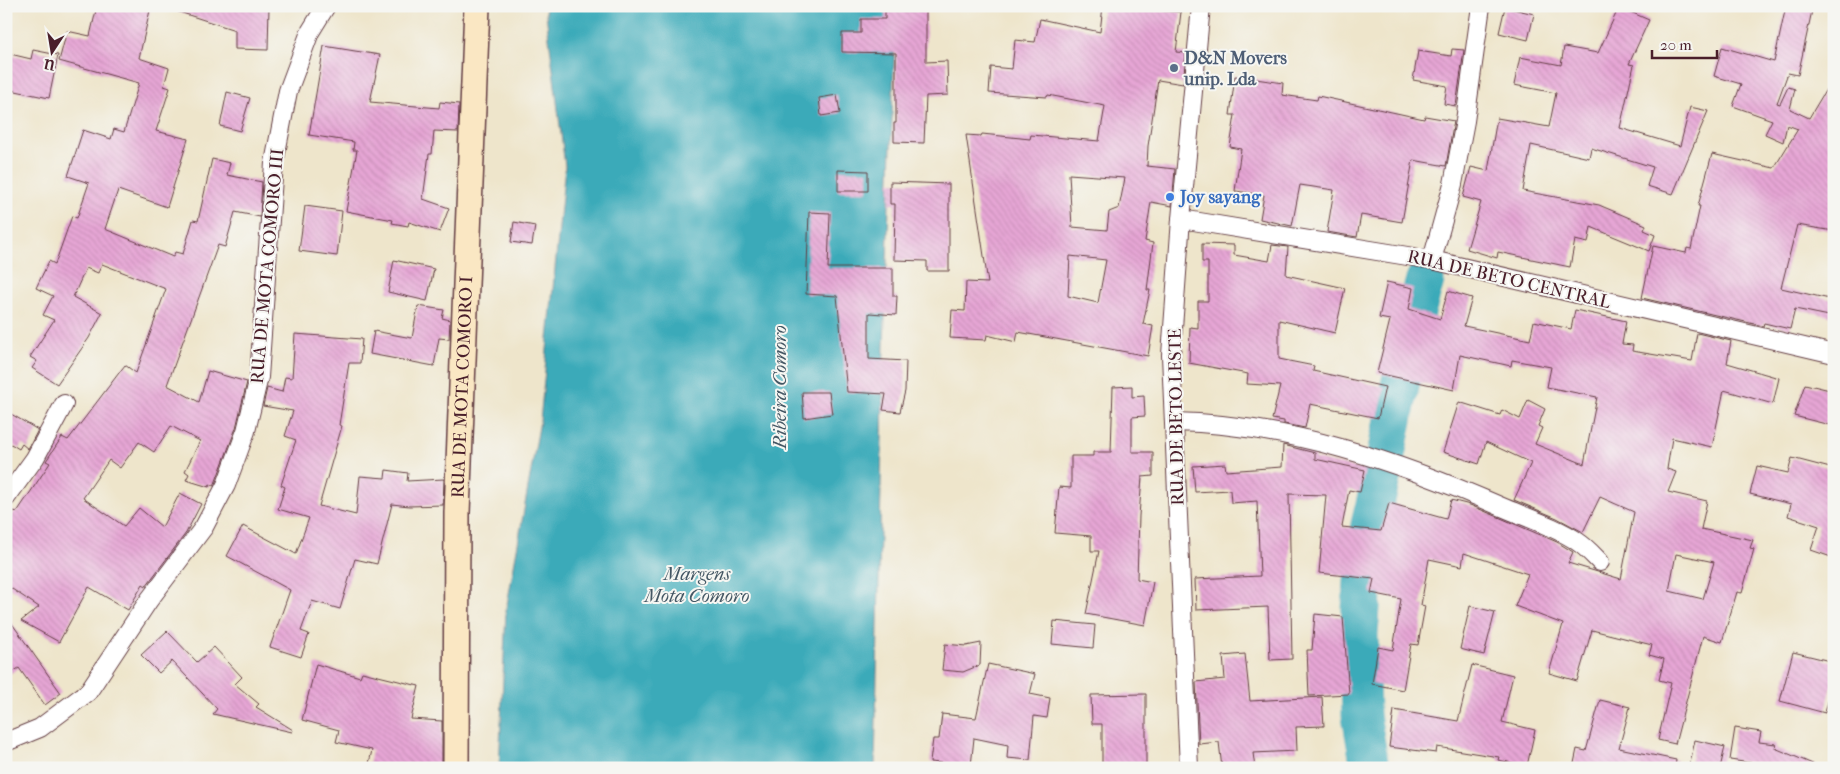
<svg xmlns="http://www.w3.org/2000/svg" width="1840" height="774" font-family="'IM FELL French Canon',serif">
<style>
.water{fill:#3baab9;stroke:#426472}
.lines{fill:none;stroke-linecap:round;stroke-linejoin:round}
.river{stroke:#3baab9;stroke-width:39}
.building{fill:url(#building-back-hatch);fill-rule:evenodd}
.street-casing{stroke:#633d43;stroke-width:20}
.secondary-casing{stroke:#633d43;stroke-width:28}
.street{stroke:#fff;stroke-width:18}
.secondary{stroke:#fae7c3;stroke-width:25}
.service-dot{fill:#5c6f8a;stroke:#f6f6f2;stroke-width:2}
.shop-dot{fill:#3f7fe0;stroke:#f6f6f2;stroke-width:2}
.labels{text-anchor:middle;stroke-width:4;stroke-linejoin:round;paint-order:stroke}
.service-label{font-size:18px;font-weight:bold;fill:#4e5e75;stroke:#f6f6f2;text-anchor:start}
.shop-label{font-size:18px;font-weight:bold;fill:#366cbe;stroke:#f6f6f2;text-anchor:start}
.street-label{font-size:18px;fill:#4a1f2b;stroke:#f6f6f2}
.water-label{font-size:19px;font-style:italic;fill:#445764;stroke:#f6f6f2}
</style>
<defs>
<pattern id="building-back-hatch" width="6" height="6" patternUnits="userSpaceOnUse" patternTransform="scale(1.25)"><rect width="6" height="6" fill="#e6a6d5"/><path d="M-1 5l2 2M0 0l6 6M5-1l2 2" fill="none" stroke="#c78eb7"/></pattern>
</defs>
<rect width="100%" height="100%" fill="#f6f6f2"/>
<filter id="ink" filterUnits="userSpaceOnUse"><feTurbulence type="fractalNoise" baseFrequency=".02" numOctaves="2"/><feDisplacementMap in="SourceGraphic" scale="10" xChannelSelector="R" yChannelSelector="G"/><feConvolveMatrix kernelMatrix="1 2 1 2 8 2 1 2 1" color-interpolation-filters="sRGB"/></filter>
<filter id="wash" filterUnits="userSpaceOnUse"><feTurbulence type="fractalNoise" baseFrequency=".0096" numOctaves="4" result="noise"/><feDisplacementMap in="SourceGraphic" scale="20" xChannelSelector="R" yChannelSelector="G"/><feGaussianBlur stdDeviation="1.12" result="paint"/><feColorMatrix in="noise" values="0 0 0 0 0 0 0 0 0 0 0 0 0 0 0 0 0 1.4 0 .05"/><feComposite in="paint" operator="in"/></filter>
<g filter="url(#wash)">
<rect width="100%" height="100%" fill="#eee5cb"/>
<path class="water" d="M545 6H896L884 347 875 768H499L506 610 540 421 565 166Z"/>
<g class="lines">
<path class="river" d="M1370 768 1361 715 1359 634 1364 569 1370 525 1383 470 1412 326 1425 280"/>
</g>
<g id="blocks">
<g class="building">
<path d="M97 6H151L139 58 169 68 164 86 170 88 156 131 188 139 167 207 118 190 105 229 173 257 175 252 183 254 193 220 198 221 212 159 230 163 227 175 262 182 260 217 235 212 225 247 218 245 167 385 199 402 208 371 247 382 236 428 216 481 214 486 210 484 209 487 186 480 189 474 185 471 200 441 171 426 154 452 139 442 120 468 109 460 83 498 124 526 139 508 162 527 180 493 201 504 186 533 146 586 143 584 128 610 89 587 59 642 21 621 39 607 6 585V523L14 511 17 512 50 463 46 461 62 437 68 440 125 365 136 373 166 289 102 264 98 273 86 268 73 297 102 313 89 338 57 384 32 368 37 361 30 357 54 320 43 315 53 296 36 288 49 261 55 264 72 216 77 218 89 183 68 176 83 130 111 139 114 129 124 132 139 83 59 61 67 31 90 36Z"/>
<path d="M174 6H269L268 50 235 49V30L173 10Z"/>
<path d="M909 6H926V62L947 61 948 95 926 96 924 143 894 142V123H896V53L842 52V33H861V19H885V10H909Z"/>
<path d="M1103 6 1181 12 1176 52 1186 53 1183 84 1158 80 1148 146 1147 166 1175 169 1172 206 1151 202 1145 241 1153 243 1147 290H1150L1143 324 1153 326 1148 356 1018 332 1016 342 987 335 986 340 950 338 952 310 965 311 966 282 988 283 966 135 981 136 982 134 1030 139 1031 135 1099 141 1105 106 1048 95 1047 97 989 93 991 67 1012 69 1015 40 1035 42 1040 19 1100 32ZM1069 174 1125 178 1119 208 1109 212 1107 230 1072 227ZM1070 256 1106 260 1098 303 1068 296Z"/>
<path d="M1786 6H1813L1798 75 1788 73 1777 103 1780 104 1788 87 1795 89 1790 109 1809 118 1834 76V231L1797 225 1781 288 1834 300V317L1795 309 1790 329 1764 323 1763 326 1642 298 1653 246 1686 253 1687 248 1691 249 1700 206H1698L1712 154 1774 168 1798 129 1787 125 1783 142 1765 134 1772 120 1733 106 1741 84 1714 76 1722 47 1774 62Z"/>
<path d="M1505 7 1534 14 1528 40 1499 33Z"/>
<path d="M1619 7 1649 20 1629 64 1634 65 1620 128 1680 146 1690 107 1708 111 1673 194 1647 186 1653 167 1591 148 1589 158 1531 145 1523 191 1599 205 1646 225 1644 230 1655 235 1649 251 1591 227 1588 243 1575 240 1570 267 1498 252 1497 258 1467 249 1481 202 1463 197 1471 167 1488 171 1497 118 1549 127 1556 93 1514 85 1520 57 1561 65 1564 47 1598 53Z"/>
<path d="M324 46 380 55 370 102 439 108 440 102 459 104 458 132 434 131 432 154H429L423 199 449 208 440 232 409 222 408 226 392 223 393 220 346 211 357 150H353L354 142 309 135Z"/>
<path d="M1452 49 1464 50 1456 106 1444 104 1447 86 1413 80 1418 51 1451 56Z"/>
<path d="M33 50 58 55 49 98 6 89V53L31 59Z"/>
<path d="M1235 76 1283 83 1282 95 1317 100 1318 96 1424 119 1425 116 1454 121 1446 166 1413 160 1402 222 1361 215 1357 237 1327 232 1334 190 1300 185 1292 226 1260 219 1264 195 1235 191 1241 149 1230 147 1235 115H1230Z"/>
<path d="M227 92 250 98 240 131 220 126Z"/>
<path d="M837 95 840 113 821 116 819 98Z"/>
<path d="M838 170 868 171V191H838Z"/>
<path d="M890 182 949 184V271H927V261L894 260 895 204H890Z"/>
<path d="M305 206 342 211 337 256 299 251Z"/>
<path d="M809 212 830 213 828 268H893V296H897L896 315 869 313V359L906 361 905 391 900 412 883 410 886 394 847 392 837 296 806 294Z"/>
<path d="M514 222 535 226 532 245 511 242Z"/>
<path d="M1202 244 1234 245V255L1269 261 1272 245 1288 247 1286 275 1345 288 1335 333 1279 320V359L1314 366 1313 371 1385 387 1378 418 1310 404 1305 428 1284 424V421L1272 419 1280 386 1247 384 1248 374 1189 363 1190 327 1198 328V301H1208V262H1202Z"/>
<path d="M394 260 434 269 427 301 388 292Z"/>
<path d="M1387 282 1413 288 1409 309 1440 319 1448 291 1472 298 1464 326 1530 340 1534 321 1571 329 1575 310 1626 321 1622 344 1633 345 1632 351 1692 361 1697 333 1731 341 1727 363 1779 378 1773 404 1724 390 1712 447 1672 438 1667 469 1676 472 1668 492 1707 501 1701 529 1753 540 1750 548 1754 549 1742 593 1737 592 1722 642 1703 636 1675 744 1658 740 1671 683 1659 680 1664 659 1649 655 1652 645 1592 630 1577 681 1549 673 1563 624 1515 606 1528 574 1464 553 1462 566 1429 559 1421 605 1425 606 1418 645 1411 644 1403 690 1372 684 1378 647 1393 650 1401 599 1371 593 1374 579 1319 573 1326 495 1289 494 1292 659 1270 660 1268 607 1196 610 1195 579 1260 576 1257 501 1231 503 1230 490 1195 492 1193 466 1225 464 1226 471 1282 467 1283 445 1315 453V459L1365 470 1360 492 1349 490 1342 527 1381 531 1389 503 1446 519 1451 500 1470 505 1557 542 1573 552 1568 563 1621 579 1634 512 1600 497 1583 532 1557 518 1514 500 1531 463 1486 442 1479 464 1443 452 1459 402 1500 415 1502 410 1520 419 1528 400 1545 409 1538 426 1542 428 1535 444 1584 464 1597 397 1547 387 1551 367 1512 360 1511 366 1460 355 1454 390 1377 373 1390 320 1379 318ZM1676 554 1714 562 1703 599 1669 591Z"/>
<path d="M418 306 444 310 442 318 450 320 449 339 439 338 434 366 370 354 374 331 412 338Z"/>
<path d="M295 334 362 339 360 363H349L339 425 342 426 319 506 356 515 360 476 385 478 386 470 408 473 407 481 444 479 443 505 409 506 392 504 377 564 355 559 340 609 312 601 301 631 309 634 301 657 270 647 290 590 227 556 243 526 296 554 309 518 278 509 285 487 281 485 296 440 285 436 293 411 263 406 267 388 282 392 285 377 292 378Z"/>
<path d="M1805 384 1834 391V426L1794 416Z"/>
<path d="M1132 386V397L1144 396 1145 416 1132 417V452H1153V476L1142 477 1139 516 1137 579 1153 582 1145 625 1086 614 1099 551H1091V536L1055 533 1059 487 1071 488V456H1093V452H1111L1113 387Z"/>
<path d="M802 392H829L832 414 804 418Z"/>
<path d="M6 411 38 430 28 449 22 444 19 449 6 441Z"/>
<path d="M1792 458 1834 469V558L1811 550 1819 526 1788 516 1791 504 1750 494 1757 466 1788 473Z"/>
<path d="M1470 606 1495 612 1484 655 1460 649Z"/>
<path d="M1315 614 1343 617 1349 694 1309 696 1307 650H1312Z"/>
<path d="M6 615 61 693 45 705 19 668 6 676Z"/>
<path d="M1054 621 1095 625 1093 648 1052 644Z"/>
<path d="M167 631 197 662 214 647 242 677 235 684 259 704 256 707 293 730 292 732 213 714 217 709 172 661 159 673 141 655Z"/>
<path d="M981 643 980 665 963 672 942 670 945 644 966 646Z"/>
<path d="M1793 652 1834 662V679L1825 713 1780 701Z"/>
<path d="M1245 654 1250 701 1322 697 1324 726 1296 727 1297 751 1253 753 1255 768H1222L1219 742 1199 744 1196 682 1225 679 1223 656Z"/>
<path d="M316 664 360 677 362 672 419 686 411 719 442 721V768H368L372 750 336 742 339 730 302 720Z"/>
<path d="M988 664 1035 674 1030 694 1050 698 1047 718 1034 716 1030 760 1007 758 1008 745 974 738 971 766 930 762 933 739H939L942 714 976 718Z"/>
<path d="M1472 665 1513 675 1502 722 1535 730 1527 766 1498 760 1499 757 1437 747 1436 753 1389 747 1394 710 1458 721Z"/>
<path d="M1146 694V768H1102V724H1092L1091 695Z"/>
<path d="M1600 700 1630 707 1619 748 1676 760 1675 768H1573L1577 749 1586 751Z"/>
<path d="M1735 728 1761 732 1759 742 1776 744 1775 748 1822 768H1784L1730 760Z"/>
<path d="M1695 740 1725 747 1720 768H1689Z"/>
</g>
</g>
</g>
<g filter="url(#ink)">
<use href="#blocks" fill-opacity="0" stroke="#633d43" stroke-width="1"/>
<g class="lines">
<g class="street-casing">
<g id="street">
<path d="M1181 219 1432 260 1834 354"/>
<path d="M1432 260 1453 184 1465 121 1481 6"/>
<path d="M1174 422C1287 424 1400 462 1502 507 1523 516 1561 529 1578 542 1586 547 1593 555 1600 562"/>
<path d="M6 498 35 458 64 404"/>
<path d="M6 742 40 728 88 692 149 600 204 527 226 485 246 431 259 377 274 163 288 91 310 32 326 6"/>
<path d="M1189 768 1171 355 1181 219 1201 6"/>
</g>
</g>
<g class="secondary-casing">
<g id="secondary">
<path id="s1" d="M456 768 457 513 477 6"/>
</g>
</g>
<use href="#street" class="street"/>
<use href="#secondary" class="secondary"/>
</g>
</g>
<circle class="service-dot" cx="1174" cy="68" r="5"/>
<circle class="shop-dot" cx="1170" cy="197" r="5"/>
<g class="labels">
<g class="service-label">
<text x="1184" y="64">D&amp;N Movers<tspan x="1184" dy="21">unip. Lda</tspan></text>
</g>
<g class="shop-label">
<text x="1180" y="203">Joy sayang</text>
</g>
<g class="street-label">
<text transform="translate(267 266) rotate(-85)" y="6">RUA DE MOTA COMORO III</text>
<text transform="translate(1509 279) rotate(13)" y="6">RUA DE BETO CENTRAL</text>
<text dy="6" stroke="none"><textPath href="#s1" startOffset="381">RUA DE MOTA COMORO I</textPath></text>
<text transform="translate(1176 417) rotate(-91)" y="6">RUA DE BETO LESTE</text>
</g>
<g class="water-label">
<text transform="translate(779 387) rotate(-90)" y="7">Ribeira Comoro</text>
<text x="697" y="580">Margens<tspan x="697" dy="22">Mota Comoro</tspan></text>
</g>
</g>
<rect width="1840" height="774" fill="none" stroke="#f6f6f2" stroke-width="25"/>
<g transform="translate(52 52) rotate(192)" stroke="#f6f6f2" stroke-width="4" paint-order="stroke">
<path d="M0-4L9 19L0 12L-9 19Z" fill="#4a1f2b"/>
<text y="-8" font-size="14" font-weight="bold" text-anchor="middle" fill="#4a1f2b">U</text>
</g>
<path d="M1652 50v8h65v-8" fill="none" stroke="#4a1f2b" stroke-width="2.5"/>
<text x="1660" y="50" font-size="15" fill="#4a1f2b" stroke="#f6f6f2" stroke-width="4" paint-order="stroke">20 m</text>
</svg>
